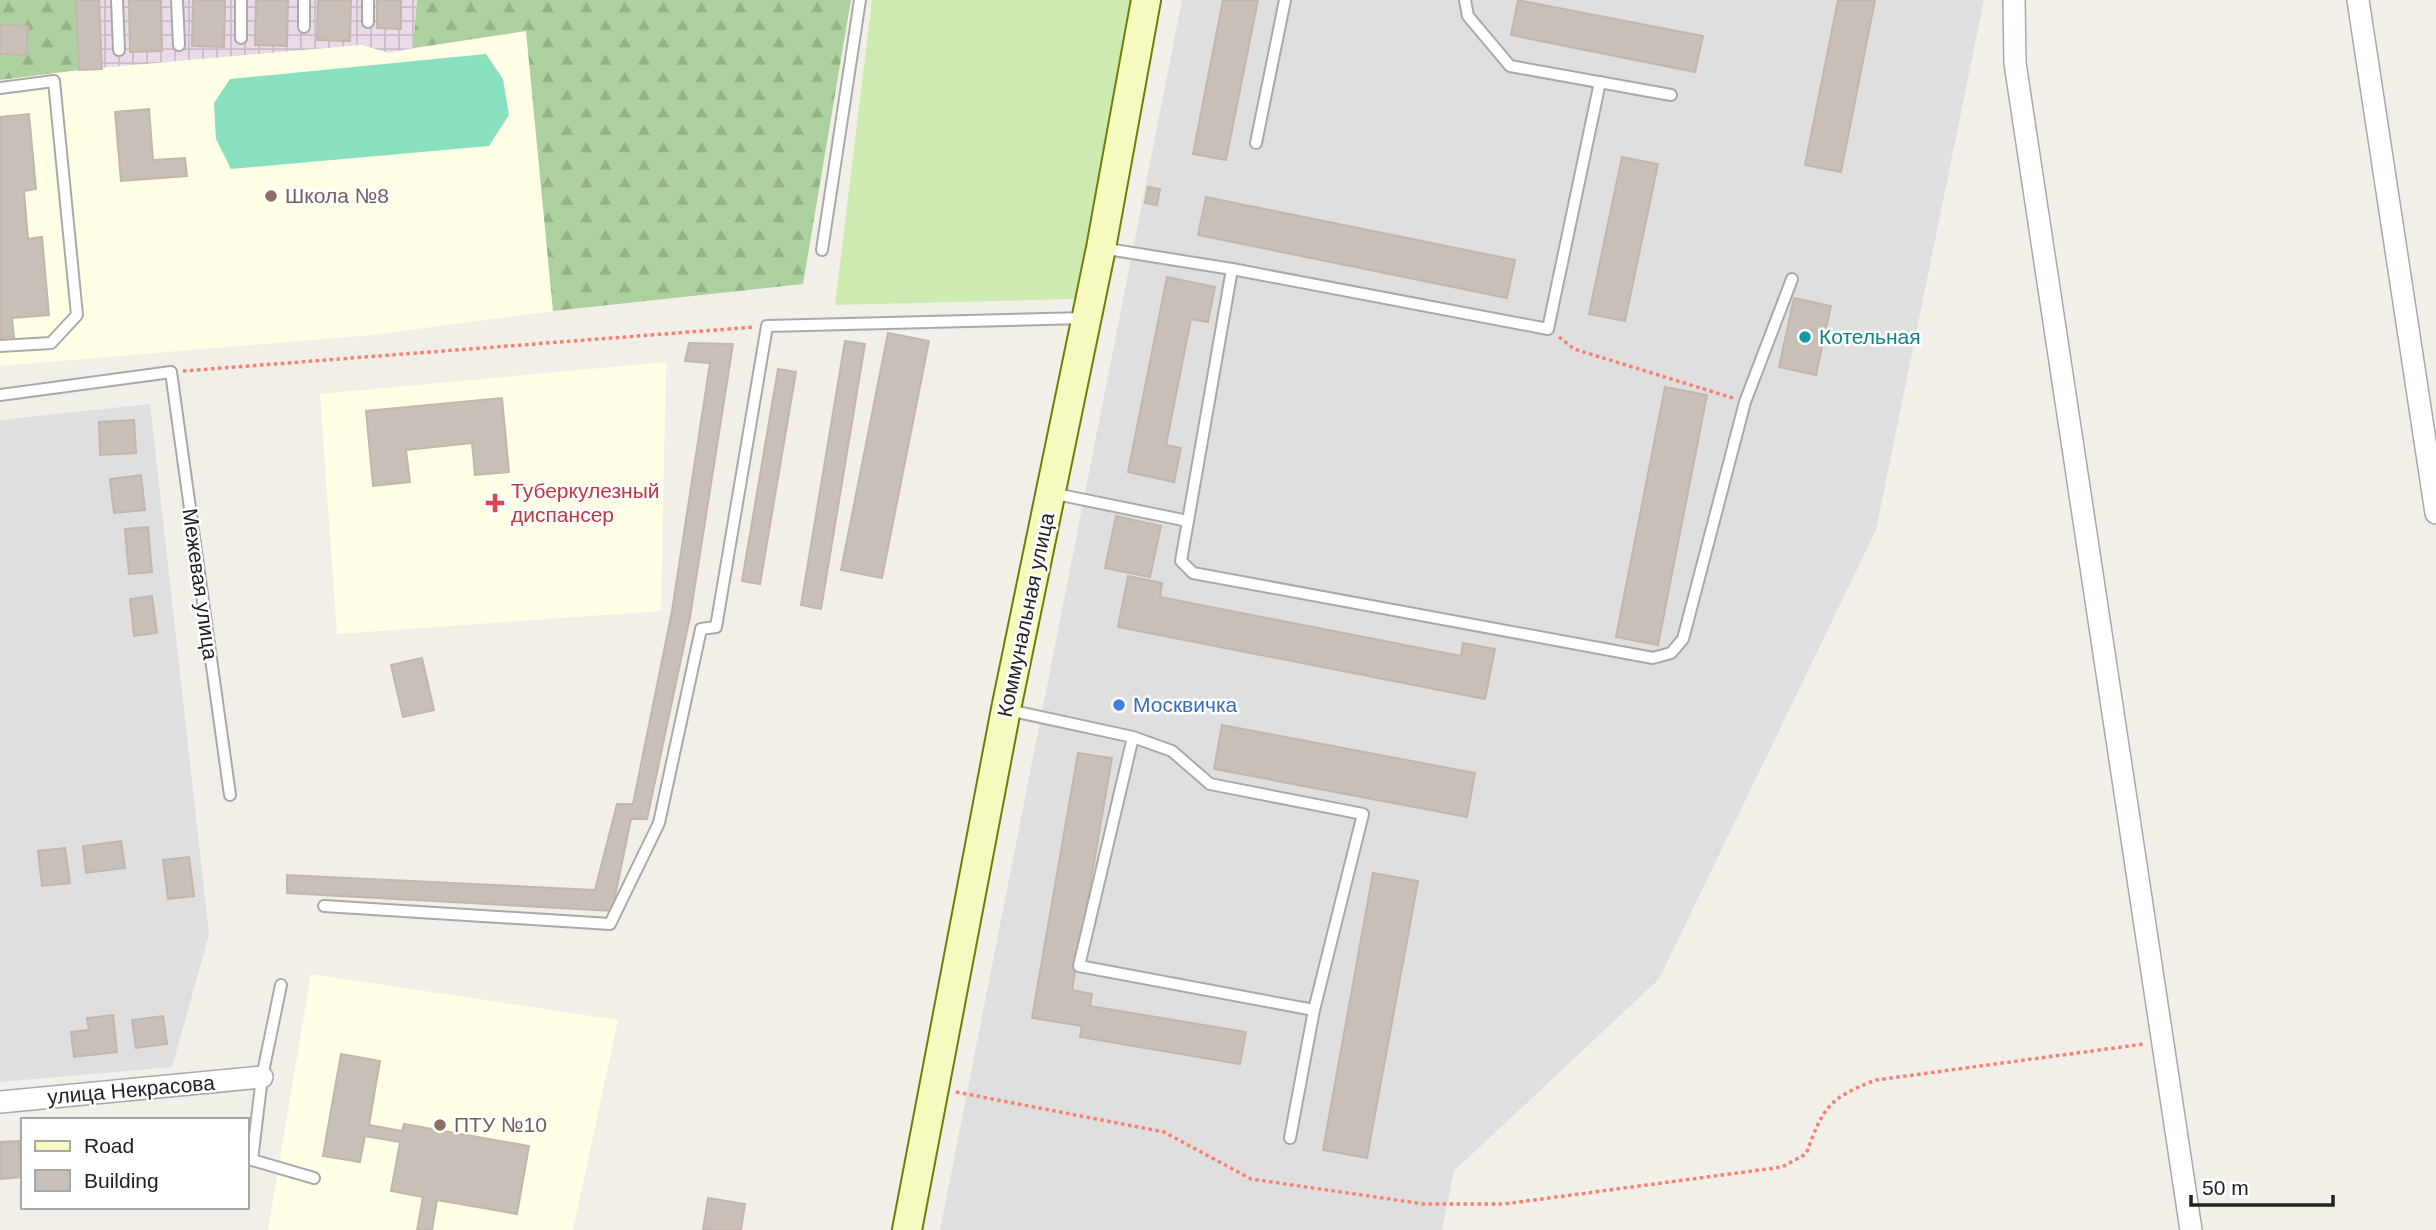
<svg xmlns="http://www.w3.org/2000/svg" width="2436" height="1230" font-family="Helvetica,sans-serif">
<style>
.residential{fill:#e0dfdf}
.industrial{fill:url(#industrial-grid)}
.education{fill:#ffffe5}
.forest{fill:url(#forest-firs)}
.garden{fill:#cdebb0}
.pitch{fill:#88e0be}
.building{fill:#c7bfb8;stroke:#c4b6ab;stroke-width:2}
.lines{fill:none;stroke-linecap:round;stroke-linejoin:round}
.lane-casing{stroke:#a9a9a9;stroke-width:14}
.street-casing{stroke:#a9a9a9;stroke-width:24}
.secondary-casing{stroke:#707d05;stroke-width:32}
.path{stroke:#fa8072;stroke-width:3.5;stroke-dasharray:3.5 3.5;stroke-linecap:butt}
.lane{stroke:#fff;stroke-width:10}
.street{stroke:#fff;stroke-width:21}
.secondary{stroke:#f7fabf;stroke-width:28}
.education-dot{fill:#8d6e63;stroke:#fff;stroke-width:2.5}
.culture-dot{fill:#0f9aa8;stroke:#fff;stroke-width:2.5}
.health-dot{fill:#e0444e;stroke:#fff;stroke-width:2.5}
.shop-dot{fill:#3f7fe0;stroke:#fff;stroke-width:2.5}
.labels{text-anchor:middle;stroke-width:5;stroke-linejoin:round;paint-order:stroke}
.education-label{font-size:21px;fill:#785e54;stroke:#fff;text-anchor:start}
.culture-label{font-size:21px;fill:#0d838f;stroke:#fff;text-anchor:start}
.health-label{font-size:21px;fill:#be3a42;stroke:#fff;text-anchor:start}
.street-label{font-size:21px;fill:#222;stroke:#fff}
.shop-label{font-size:21px;fill:#366cbe;stroke:#fff;text-anchor:start}
</style>
<defs>
<pattern id="industrial-grid" width="8" height="8" patternUnits="userSpaceOnUse" patternTransform="scale(1.75)"><rect width="8" height="8" fill="#ebdbe8"/><path d="M0 4h8M4 0v8" fill="none" stroke="#c9bcc7"/></pattern>
<pattern id="forest-firs" width="22" height="20" patternUnits="userSpaceOnUse" patternTransform="scale(1.75)"><rect width="22" height="20" fill="#add19e"/><path d="M5 1l3.5 6h-7zM16 11l3.5 6h-7z" fill="#95b388"/></pattern>
</defs>
<rect width="100%" height="100%" fill="#f2efe9"/>
<g class="residential">
<path d="M1182 0H1984L1876 530 1659 979 1454 1171 1442 1230H940Z"/>
<path d="M150 404 209 935 172 1067 0 1082V420Z"/>
</g>
<path class="industrial" d="M76 0H417L413 48 388 53 362 45 79 70Z"/>
<g class="education">
<path d="M526 31 553 311 371 335 0 366V80L79 70 362 45 388 53Z"/>
<path d="M666 362 661 611 337 634 320 394Z"/>
<path d="M311 974 618 1020 573 1230H268Z"/>
</g>
<g class="forest">
<path d="M0 0H76L79 70 0 80Z"/>
<path d="M417 0H851L803 284 553 311 526 31 413 48Z"/>
</g>
<path class="garden" d="M872 0H1132L1075 299 835 305Z"/>
<path class="pitch" d="M486 54 503 79 509 115 489 146 231 169 216 139 214 103 230 79Z"/>
<g class="building">
<path d="M76 0H99L102 69 79 70Z"/>
<path d="M129 0H161L162 51 130 52Z"/>
<path d="M193 0H225L224 47 192 46Z"/>
<path d="M256 0H288L287 46 255 45Z"/>
<path d="M318 0H351L350 41 317 40Z"/>
<path d="M377 0H401V29L377 28Z"/>
<path d="M1223 0H1258L1226 160 1193 154Z"/>
<path d="M1518 0 1703 36 1695 72 1511 35Z"/>
<path d="M1838 0H1875L1841 172 1805 165Z"/>
<path d="M0 25 28 26 26 55 0 54Z"/>
<path d="M149 109 153 160 185 158 187 176 121 181 115 112Z"/>
<path d="M29 114 36 189 24 191 28 239 42 237 49 315 12 318 14 337 0 338V117Z"/>
<path d="M1622 157 1658 164 1625 321 1589 314Z"/>
<path d="M1148 187 1160 189 1157 205 1145 203Z"/>
<path d="M1206 197 1515 260 1507 298 1198 235Z"/>
<path d="M1167 277 1215 287 1208 322 1191 319 1166 445 1181 448 1174 482 1128 472Z"/>
<path d="M1794 298 1831 306 1816 375 1779 367Z"/>
<path d="M888 333 929 341 882 578 841 570Z"/>
<path d="M845 341 865 344 821 609 801 605Z"/>
<path d="M689 343 733 344 690 617 647 819H631L612 911 287 893V875L595 890 617 804H633L672 611 710 363 685 361Z"/>
<path d="M778 369 796 372 760 584 742 581Z"/>
<path d="M1665 387 1707 395 1658 645 1616 637Z"/>
<path d="M502 398 509 472 475 475 472 443 406 450 410 482 373 486 366 411Z"/>
<path d="M134 420 136 453 100 455 99 422Z"/>
<path d="M141 475 145 510 114 513 110 479Z"/>
<path d="M1116 516 1161 526 1150 577 1105 568Z"/>
<path d="M148 527 152 572 129 574 125 529Z"/>
<path d="M1128 576 1162 583 1160 597 1461 656 1463 643 1495 649 1485 699 1118 627Z"/>
<path d="M152 596 157 633 134 636 130 599Z"/>
<path d="M422 658 434 710 403 717 391 665Z"/>
<path d="M1222 725 1475 773 1467 817 1214 769Z"/>
<path d="M1078 753 1112 758 1072 990 1092 994 1090 1006 1246 1032 1240 1064 1080 1037 1082 1026 1032 1018Z"/>
<path d="M121 841 125 868 86 873 83 846Z"/>
<path d="M65 848 70 883 42 886 38 851Z"/>
<path d="M189 857 194 896 168 899 163 860Z"/>
<path d="M1373 873 1418 881 1367 1158 1323 1150Z"/>
<path d="M113 1015 117 1052 74 1057 71 1032 89 1030 87 1018Z"/>
<path d="M163 1016 167 1044 136 1048 132 1020Z"/>
<path d="M341 1054 380 1061 369 1125 402 1131 404 1124 529 1146 517 1214 437 1200 432 1230H417L423 1197 391 1191 400 1142 365 1136 360 1162 323 1156Z"/>
<path d="M19 1141 22 1177 0 1179V1142Z"/>
<path d="M708 1198 745 1204 741 1230H703Z"/>
</g>
<g class="lines">
<g class="lane-casing">
<g id="lane">
<path d="M117 0 119 50"/>
<path d="M177 0 179 45"/>
<path d="M1465 0 1468 16 1510 66 1671 95"/>
<path d="M368 22V0"/>
<path d="M304 27V0"/>
<path d="M241 38V0"/>
<path d="M0 88 54 81 77 315 51 343 0 346"/>
<path d="M1256 143 1285 0"/>
<path d="M1101 248 1232 269 1548 329 1600 82"/>
<path d="M822 250 860 0"/>
<path d="M1232 269 1181 561 1193 573 1653 658 1671 653 1683 639 1745 402 1792 279"/>
<path d="M0 395 171 372 230 795"/>
<path d="M1051 493 1188 521"/>
<path d="M1008 710 1133 737 1172 751 1210 784 1363 814 1314 1010 1079 966 1133 737"/>
<path d="M324 906 610 924 659 823 701 629 716 627 767 326 1085 318"/>
<path d="M281 985 262 1077 252 1160 314 1178"/>
<path d="M1290 1138 1314 1010"/>
</g>
</g>
<g class="street-casing">
<g id="street">
<path d="M2014 0 2015 63 2191 1230"/>
<path d="M2358 0 2436 513"/>
<path d="M0 1102 262 1077"/>
</g>
</g>
<g class="secondary-casing">
<path id="secondary" d="M907 1230 1006 709 1101 248 1146 0"/>
</g>
<g class="path">
<path d="M1559 337 1574 349 1733 398"/>
<path d="M183 371 755 327"/>
<path d="M956 1092 1164 1132 1251 1179 1424 1204H1504L1782 1167 1806 1154C1823 1108 1828 1098 1876 1080L2144 1044"/>
</g>
<use href="#lane" class="lane"/>
<use href="#street" class="street"/>
<use href="#secondary" class="secondary"/>
</g>
<g class="education-dot">
<circle cx="271" cy="196" r="7"/>
<circle cx="440" cy="1125" r="7"/>
</g>
<circle class="culture-dot" cx="1805" cy="337" r="7"/>
<path class="health-dot" d="M491.5 492.5h7v7h7v7h-7v7h-7v-7h-7v-7h7z"/>
<circle class="shop-dot" cx="1119" cy="705" r="7"/>
<g class="labels">
<g class="education-label">
<text x="285" y="203">Школа №8</text>
<text x="454" y="1132">ПТУ №10</text>
</g>
<g class="culture-label">
<text x="1819" y="344">Котельная</text>
</g>
<g class="health-label">
<text x="511" y="498">Туберкулезный<tspan x="511" dy="24">диспансер</tspan></text>
</g>
<g class="street-label">
<text transform="translate(200 584) rotate(82)" y="7">Межевая улица</text>
<text transform="translate(1026 615) rotate(-78)" y="7">Коммунальная улица</text>
<text transform="translate(131 1090) rotate(-5)" y="7">улица Некрасова</text>
</g>
<g class="shop-label">
<text x="1133" y="712">Москвичка</text>
</g>
</g>
<rect x="21" y="1118" width="228" height="91" fill="#ffffff" stroke="#a7a7a7" stroke-width="2"/>
<rect x="35" y="1141" width="35" height="10" fill="#f7fabf" stroke="#a7a7a7" stroke-width="2"/>
<text x="84" y="1153" font-size="21" fill="#222222">Road</text>
<rect x="35" y="1170" width="35" height="21" fill="#c7bfb8" stroke="#a7a7a7" stroke-width="2"/>
<text x="84" y="1188" font-size="21" fill="#222222">Building</text>
<path d="M2191 1195v10h142v-10" fill="none" stroke="#222222" stroke-width="3.5"/>
<text x="2202" y="1195" font-size="21" fill="#222222" stroke="#ffffff" stroke-width="5" paint-order="stroke">50 m</text>
</svg>
